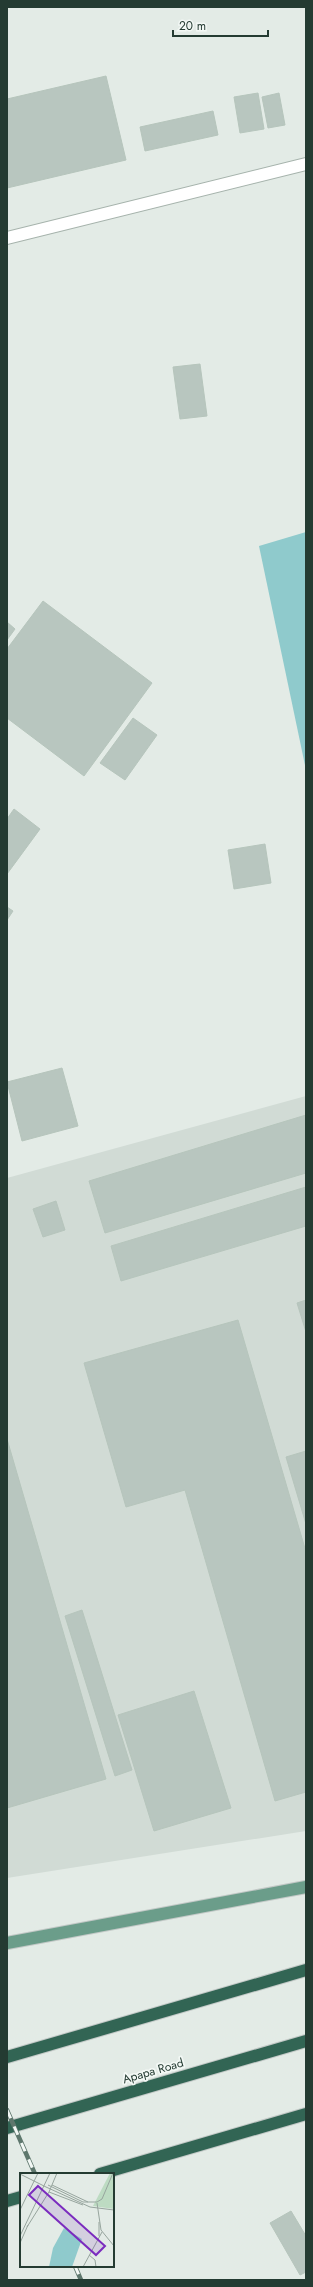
<svg xmlns="http://www.w3.org/2000/svg" width="313" height="2287" font-family="Jost,sans-serif">
<style>
.built{fill:#d1dbd5}
.water{fill:#8fcacc}
.building{fill:#b8c6bf;stroke:#b6c5bc}
.lines{fill:none;stroke-linecap:round;stroke-linejoin:round}
.lane-casing{stroke:#a6b3ac;stroke-width:14}
.primary-casing{stroke:#c2c8c6;stroke-width:14}
.highway-casing{stroke:#c2c8c6;stroke-width:14}
.lane{stroke:#fff;stroke-width:12}
.primary{stroke:#6b9d8a;stroke-width:12}
.highway{stroke:#326554;stroke-width:12}
.rail-casing{stroke:#5e776d;stroke-width:4.5}
.rail{stroke:#f3f8f5;stroke-width:3;stroke-dasharray:9;stroke-linecap:butt}
.labels{text-anchor:middle;stroke-width:3.5;stroke-linejoin:round;paint-order:stroke}
.street-label{font-size:12px;fill:#243b32;stroke:#f3f8f5}
.inset-road{fill:none;stroke:#97a59e;stroke-width:1}
.view{fill:#7b2cbf;fill-opacity:0.15;stroke:#7b2cbf;stroke-width:2}
.inset-edge{fill:none;stroke:#243b32;stroke-width:2}
</style>
<rect width="100%" height="100%" fill="#e3ebe6"/>
<path class="built" d="M306 1096V1831L7 1878V1178Z"/>
<path class="water" d="M306 532V770L259 546Z"/>
<g class="building">
<path d="M106 76 126 160 7 188V99Z"/>
<path d="M258 93 264 129 240 133 234 97Z"/>
<path d="M279 93 285 125 268 128 262 97Z"/>
<path d="M213 111 218 135 145 151 140 127Z"/>
<path d="M200 364 207 416 180 419 173 367Z"/>
<path d="M43 601 152 683 84 776 7 718V649Z"/>
<path d="M7 622 15 629 7 640Z"/>
<path d="M133 718 157 735 125 780 100 763Z"/>
<path d="M14 809 40 829 7 874V819Z"/>
<path d="M265 844 271 883 234 889 228 850Z"/>
<path d="M7 907 13 911 7 920Z"/>
<path d="M62 1068 78 1126 22 1141 7 1082Z"/>
<path d="M306 1115V1173L105 1233 89 1181Z"/>
<path d="M306 1187V1226L121 1281 111 1246Z"/>
<path d="M56 1201 65 1230 43 1237 33 1209Z"/>
<path d="M306 1300V1332L297 1303Z"/>
<path d="M238 1320 306 1552V1792L275 1801 185 1490 126 1507 84 1363Z"/>
<path d="M7 1439 106 1779 7 1808Z"/>
<path d="M306 1451V1524L286 1457Z"/>
<path d="M82 1610 132 1770 115 1776 65 1616Z"/>
<path d="M194 1691 231 1808 154 1831 118 1715Z"/>
<path d="M291 2211 306 2236V2272L300 2275 270 2223Z"/>
</g>
<g class="lines">
<g class="lane-casing">
<path id="lane" d="M7 238 306 164"/>
</g>
<g class="primary-casing">
<path id="primary" d="M7 1943 306 1887"/>
</g>
<g class="highway-casing">
<g id="highway">
<path d="M7 2057 306 1970"/>
<path d="M7 2128 306 2041"/>
<path d="M100 2174 306 2114"/>
<path d="M7 2201 21 2197"/>
</g>
</g>
<use href="#lane" class="lane"/>
<use href="#primary" class="primary"/>
<use href="#highway" class="highway"/>
<g class="rail-casing">
<g id="rail">
<path d="M7 2110 35 2174"/>
<path d="M75 2266 81 2280"/>
</g>
</g>
<use href="#rail" class="rail"/>
</g>
<g class="labels">
<g class="street-label">
<text transform="translate(153 2071) rotate(-16)" y="4">Apapa Road</text>
</g>
</g>
<g transform="translate(20 2173)">
<rect width="94" height="94" fill="#e3ebe6"/>
<path d="M90 0H94V36L73 33Z" fill="#bddbc2"/>
<path d="M44 55 62 66 52 94H29L33 75Z" fill="#8fcacc"/>
<path class="inset-road" d="M0 1 26 14M94 2V15M28 12 63 29H77L82 26 93 0M32 12 68 29M26 14 70 34 94 37M29 19 63 32M77 30 81 57 94 73M0 37 18 0M7 54 29 19 37 0M0 63 30 0M79 63V49M0 70 8 52M69 82 75 87 76 94M63 94 82 59"/>
<path class="view" d="M18 13 85 73 76 82 9 22Z"/>
<rect width="94" height="94" class="inset-edge"/>
</g>
<rect width="313" height="2287" fill="none" stroke="#243b32" stroke-width="16"/>
<path d="M173 30v6h95v-6" fill="none" stroke="#243b32" stroke-width="2"/>
<text x="179" y="30" font-size="12" fill="#243b32" stroke="#f3f8f5" stroke-width="3" paint-order="stroke">20 m</text>
</svg>
